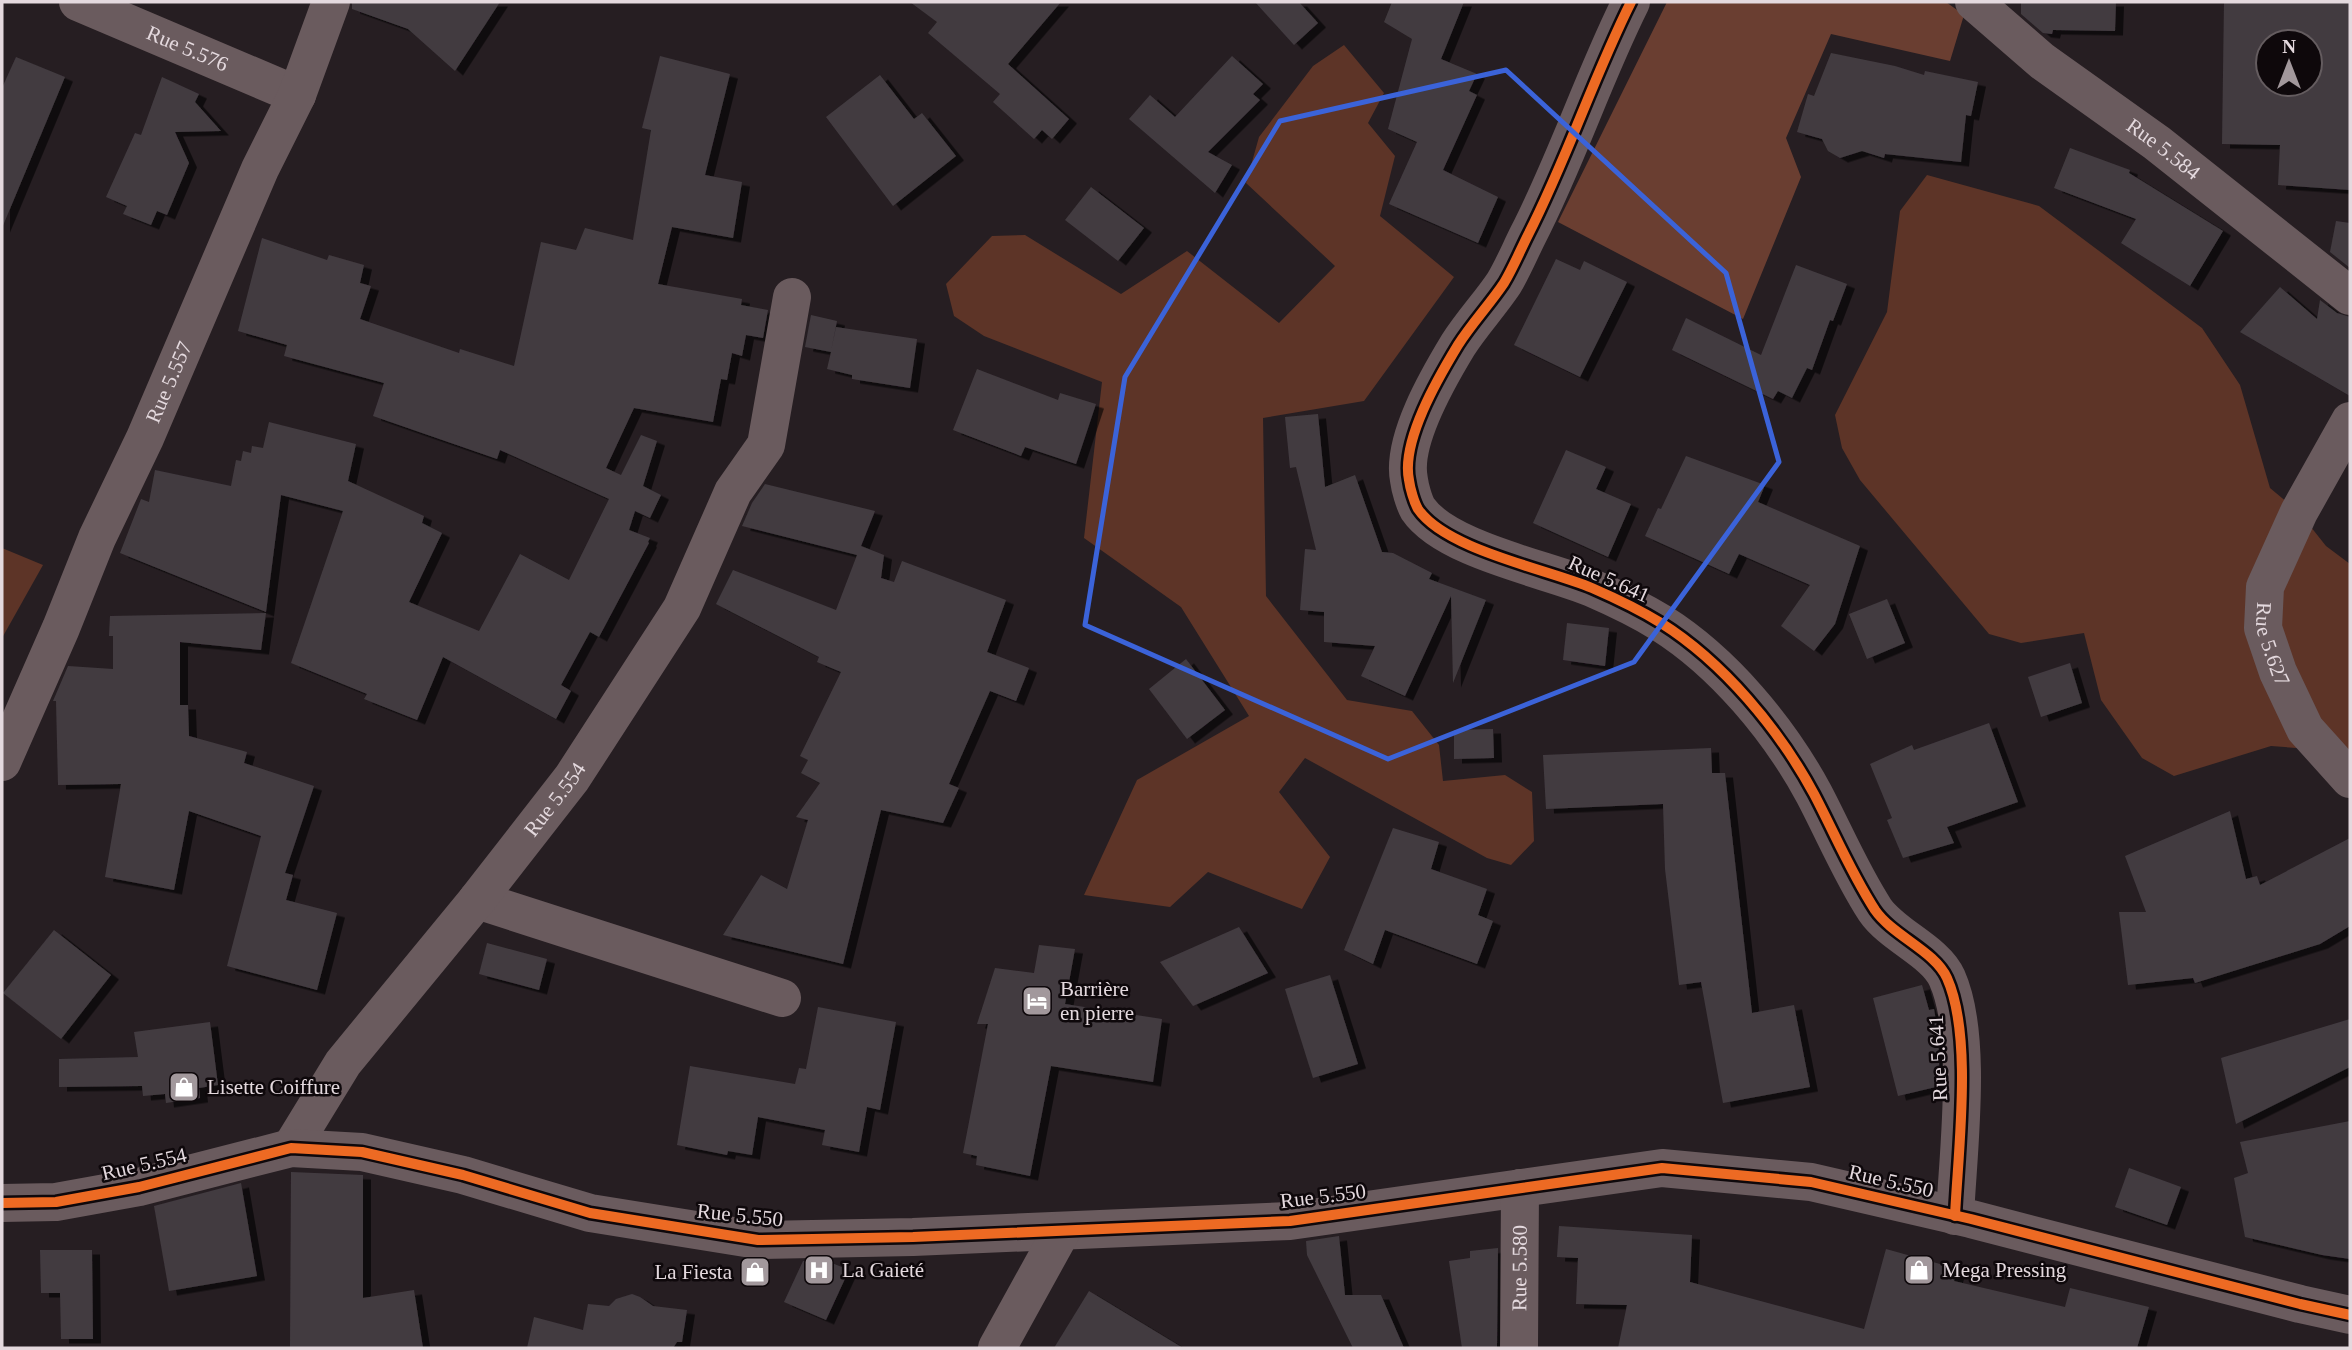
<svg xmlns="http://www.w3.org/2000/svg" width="2352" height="1350" font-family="'Times New Roman',serif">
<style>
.green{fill:#5d3427}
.forest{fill:#6a3e31}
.building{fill:#423b40;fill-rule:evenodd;filter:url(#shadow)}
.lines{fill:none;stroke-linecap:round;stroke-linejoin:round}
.minor{stroke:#6a5b5e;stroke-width:38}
.cycleway-casing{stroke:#0e080b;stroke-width:15}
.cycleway{stroke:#ed6a23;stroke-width:10}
.marked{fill:none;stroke:#3b63d9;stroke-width:5;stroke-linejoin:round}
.labels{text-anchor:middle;stroke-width:5;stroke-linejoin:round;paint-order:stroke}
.street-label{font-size:21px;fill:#e4d9de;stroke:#0e080b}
.poi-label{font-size:21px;fill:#e4d9de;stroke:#0e080b;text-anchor:start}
</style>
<defs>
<filter id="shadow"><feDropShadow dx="8" dy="4.5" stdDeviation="0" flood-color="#0009"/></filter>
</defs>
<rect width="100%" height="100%" fill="#261e22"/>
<g class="green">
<path d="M1344 45 1384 93 1368 123 1395 156 1380 216 1454 277 1364 401 1263 418 1266 596 1347 700 1412 711 1439 745 1443 781 1505 775 1532 792 1534 841 1511 865 1487 858 1305 758 1279 792 1330 857 1302 909 1208 872 1170 907 1084 895 1137 780 1249 716 1181 607 1084 538 1102 382 984 336 954 316 946 284 992 236 1025 235 1121 294 1187 251 1279 323 1335 266 1246 183 1259 137 1313 66Z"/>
<path d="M1927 175 2039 206 2202 328 2240 385 2270 488 2299 512 2326 546 2350 564V752L2271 746 2174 776 2142 758 2101 700 2084 633 2021 643 1989 634 1860 480 1842 448 1835 415 1887 312 1900 211Z"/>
<path d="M2 548 43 565 2 638Z"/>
</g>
<path class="forest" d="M1667 2H1946L1964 15 1950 61 1831 34 1786 138 1801 177 1743 319 1558 222Z"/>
<g class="building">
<path d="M352 2H500L455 71 408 29 352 9Z"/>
<path d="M910 2H1061L1008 64 1069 119 1052 139 1042 130 1034 139 993 102 1000 94 928 33 937 22Z"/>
<path d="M1255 2H1299L1318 23 1294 45Z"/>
<path d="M1392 2H1464L1441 59 1477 74 1469 91 1477 95 1443 170 1498 197 1478 243 1389 204 1417 142 1388 129 1412 39 1384 22Z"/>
<path d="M2021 2H2116L2115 31 2053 30 2052 34 2043 33 2021 14Z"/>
<path d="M2224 2H2350V190L2278 185 2280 145 2222 144ZM2268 42H2310V84H2268Z"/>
<path d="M1831 53 1895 66 1924 75 1925 71 1978 82 1971 116 1966 115 1961 162 1885 154 1884 158 1862 151 1840 158 1828 151 1822 139 1797 132 1808 94 1814 96Z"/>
<path d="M660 56 730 74 705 175 742 182 733 238 672 227 658 284 742 299 741 305 768 310 763 338 746 335 742 356 732 353 727 380 721 379 713 422 634 408 606 468 621 475 641 435 657 441 643 486 661 495 650 518 635 511 629 530 650 538 648 542 649 543 599 637 590 632 561 685 571 691 556 719 443 657 417 720 364 699 367 694 291 663 343 511 281 495 266 612 120 553 141 499 149 502 155 470 231 486 236 460 241 461 243 451 251 453 252 446 263 448 269 422 356 444 348 481 424 516 422 523 442 533 409 602 479 631 520 554 569 580 609 499 500 450 497 459 373 416 384 383 284 356 287 345 238 331 262 238 327 260 329 255 364 265 360 283 371 286 360 319 459 353 460 349 514 366 541 242 576 250 585 228 633 240 651 130 642 128Z"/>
<path d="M1232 56 1263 84 1253 94 1260 100 1208 152 1232 165 1215 193 1129 119 1150 95 1175 117Z"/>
<path d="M16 57 65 77 2 228V88Z"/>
<path d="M880 75 914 119 922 113 956 156 893 206 826 117Z"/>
<path d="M162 77 199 94 195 102 221 131 175 132 189 163 167 215 157 211 151 225 123 214 127 206 106 197 135 133 141 135Z"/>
<path d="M2070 148 2130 170 2129 173 2223 231 2190 286 2121 243 2136 219 2054 188Z"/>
<path d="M1091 187 1144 228 1118 261 1065 220Z"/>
<path d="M2336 221 2350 223V268L2330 252Z"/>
<path d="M1556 259 1580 270 1584 261 1627 282 1580 377 1514 345Z"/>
<path d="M1796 265 1847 284 1833 321 1830 320 1812 370 1807 368 1792 398 1778 391 1773 399 1672 350 1686 318 1761 355Z"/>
<path d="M2280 287 2317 319 2320 300 2337 313 2350 317V396L2240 332Z"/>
<path d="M811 315 837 321 831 351 836 327 917 339 910 388 852 379V375L827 369 831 352 805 347Z"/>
<path d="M977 369 1058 400 1060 393 1096 404 1076 464 1025 447 1021 456 953 430Z"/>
<path d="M1318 414 1325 487 1355 475 1382 552 1393 553 1432 573 1429 579 1486 600 1453 683 1451 596 1405 696 1361 676 1375 646 1324 642V612L1300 610 1305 549 1316 550 1296 467 1290 468 1285 417Z"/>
<path d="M1566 450 1606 467 1596 489 1631 504 1608 557 1533 523Z"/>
<path d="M1686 456 1765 485 1758 502 1860 546 1835 624 1814 651 1781 626 1810 585 1739 554 1729 574 1645 536 1658 508 1661 509Z"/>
<path d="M765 484 875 511 861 546 884 555 881 578 894 582 902 561 1006 600 987 652 1029 668 1016 701 990 691 949 784 959 788 943 823 881 810 843 964 723 935 761 875 787 889 808 820 796 817 820 783 801 773 808 760 800 756 841 672 817 662 819 657 716 604 733 570 836 610 857 555 742 526 752 503Z"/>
<path d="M1887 599 1905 643 1867 659 1849 614Z"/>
<path d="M266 613 261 650 180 642V705H188L189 736 247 752 244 763 314 786 285 873 293 875 286 900 337 913 317 990 227 966 261 836 189 811 174 890 105 877 121 784 58 785 56 701H53L68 666 113 669V636H109L110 616Z"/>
<path d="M1567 623 1609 628 1605 666 1563 660Z"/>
<path d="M1186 659 1225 710 1187 739 1149 689Z"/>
<path d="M2070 663 2082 703 2041 717 2028 677Z"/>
<path d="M1989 723 2018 802 1947 827 1954 843 1903 858 1887 820 1892 818 1870 764 1912 745 1914 750Z"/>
<path d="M1493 729 1494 758 1454 759V730Z"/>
<path d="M1711 748 1712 773H1725L1752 1013 1794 1005 1810 1087 1723 1103 1701 982 1679 985 1665 869 1663 804 1546 809 1543 755Z"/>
<path d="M2230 811 2246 879 2257 876 2260 885 2350 838V926L2320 944 2195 983 2193 978 2128 985 2119 912H2146L2125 856Z"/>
<path d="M1393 828 1439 842 1431 869 1487 889 1478 915 1493 921 1477 964 1385 930 1373 964 1344 950Z"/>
<path d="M1239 927 1268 973 1193 1006 1160 962Z"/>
<path d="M54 930 111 975 61 1039 3 993Z"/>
<path d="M487 943 547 959 539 990 479 974Z"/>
<path d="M1039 945 1075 949 1065 1004 1162 1019 1153 1082 1051 1066 1030 1176 976 1165 977 1156 963 1153 988 1024H977L995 968 1034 973Z"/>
<path d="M1330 975 1358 1064 1313 1078 1285 989Z"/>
<path d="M1922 985 1929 1010 1934 1009 1938 1033 1940 1086 1898 1096 1873 998Z"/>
<path d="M818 1007 896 1022 880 1110 867 1107 859 1152 822 1145 825 1130 758 1117 752 1155 728 1151 727 1155 677 1145 690 1066 795 1084 799 1068 806 1069Z"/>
<path d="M2350 1019V1067L2236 1124 2221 1058Z"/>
<path d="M210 1022 218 1085 199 1088 200 1098 166 1103 165 1094 143 1096 142 1086 59 1087V1059L138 1057 134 1032Z"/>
<path d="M2350 1121V1259L2322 1255 2245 1237 2234 1178 2248 1173 2240 1142Z"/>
<path d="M2129 1168 2181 1187 2167 1225 2115 1207Z"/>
<path d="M291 1172 363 1175V1298L414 1290 423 1348H290Z"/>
<path d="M241 1183 257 1276 169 1291 154 1206Z"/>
<path d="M1559 1226 1692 1235 1690 1282 1864 1329 1886 1249 1958 1269 1954 1281 2065 1307 2070 1288 2149 1307 2137 1348H1618L1627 1305 1576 1304 1578 1258 1557 1257Z"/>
<path d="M1339 1236 1345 1295H1381L1404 1348H1353L1307 1255 1306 1241Z"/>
<path d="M1498 1248 1497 1348H1462L1449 1261 1470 1258V1251Z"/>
<path d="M40 1250H92L93 1339H61L60 1293H41Z"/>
<path d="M803 1261H827L849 1270 826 1320 784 1302Z"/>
<path d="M1089 1291 1183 1348H1054Z"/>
<path d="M632 1294 640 1297 653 1306 687 1310 682 1342H677L673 1348H527L534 1317 583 1330 588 1304 609 1306 616 1299Z"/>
</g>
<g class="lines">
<g class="minor">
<path id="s1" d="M78 2 297 95"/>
<path d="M1631 2C1593 78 1567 159 1528 235 1520 251 1513 268 1504 283 1490 304 1472 323 1458 345 1438 378 1401 441 1409 480 1410 488 1414 502 1418 509 1446 550 1547 569 1592 588 1615 598 1640 610 1661 623 1723 662 1779 729 1814 794 1834 832 1851 873 1875 910 1893 936 1935 951 1947 978 1973 1036 1958 1151 1955 1216"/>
<path id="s2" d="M1974 2 2042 61 2157 143 2350 296"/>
<path id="s3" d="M2350 421 2299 512 2265 587 2263 628 2278 672 2305 729 2350 779"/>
<path id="s4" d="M2 762 61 628 97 538 145 438 260 169 297 95 331 2"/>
<path d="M477 900 782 998"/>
<path id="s5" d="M291 1148 343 1063 477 900 572 778 682 608 733 492 766 445 792 297"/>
<path d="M2 1203 56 1202 139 1187 291 1148 362 1152 463 1175 590 1213 758 1240 913 1237 1290 1221 1662 1168 1811 1182 1971 1219 2300 1304 2350 1315"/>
<path d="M997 1348 1061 1232"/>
<path id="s6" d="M1519 1348 1520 1188"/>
</g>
<g class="cycleway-casing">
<g id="cycleway">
<path d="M1631 2C1593 78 1567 159 1528 235 1520 251 1513 268 1504 283 1490 304 1472 323 1458 345 1438 378 1401 441 1409 480 1410 488 1414 502 1418 509 1446 550 1547 569 1592 588 1615 598 1640 610 1661 623 1723 662 1779 729 1814 794 1834 832 1851 873 1875 910 1893 936 1935 951 1947 978 1973 1036 1958 1151 1955 1216"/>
<path d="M2 1203 56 1202 139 1187 291 1148 362 1152 463 1175 590 1213 758 1240 913 1237 1290 1221 1662 1168 1811 1182 1971 1219 2300 1304 2350 1315"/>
</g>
</g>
<use href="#cycleway" class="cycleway"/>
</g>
<path class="marked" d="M1506 70 1726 273 1779 462 1634 662 1388 759 1085 625 1125 377 1280 121Z"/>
<defs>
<g id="hotel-square" transform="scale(1.575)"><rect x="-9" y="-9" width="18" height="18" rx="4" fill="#a2989c" stroke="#0e080b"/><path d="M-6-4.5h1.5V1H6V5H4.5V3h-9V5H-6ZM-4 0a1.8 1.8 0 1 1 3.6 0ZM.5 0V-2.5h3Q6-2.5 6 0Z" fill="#fff"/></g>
<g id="shop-square" transform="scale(1.575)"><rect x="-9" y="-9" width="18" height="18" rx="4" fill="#a2989c" stroke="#0e080b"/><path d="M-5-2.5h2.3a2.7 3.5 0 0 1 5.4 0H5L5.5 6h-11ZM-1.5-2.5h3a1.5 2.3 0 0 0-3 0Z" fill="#fff"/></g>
<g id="hospital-square" transform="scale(1.575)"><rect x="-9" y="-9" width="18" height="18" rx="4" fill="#a2989c" stroke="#0e080b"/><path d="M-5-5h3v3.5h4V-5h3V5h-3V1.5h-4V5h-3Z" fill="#fff"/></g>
</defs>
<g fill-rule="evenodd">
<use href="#hotel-square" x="1037" y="1001"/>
<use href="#shop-square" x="184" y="1087"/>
<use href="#hospital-square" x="819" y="1270"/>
<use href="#shop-square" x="1919" y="1270"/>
<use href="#shop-square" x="755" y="1272"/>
</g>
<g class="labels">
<g class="street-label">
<text dy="7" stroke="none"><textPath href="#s1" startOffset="119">Rue 5.576</textPath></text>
<text dy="7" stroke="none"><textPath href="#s2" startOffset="240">Rue 5.584</textPath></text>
<text dy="7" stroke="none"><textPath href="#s4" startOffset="415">Rue 5.557</textPath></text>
<text transform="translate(1609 579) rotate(24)" y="7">Rue 5.641</text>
<text dy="7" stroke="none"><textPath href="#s3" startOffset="245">Rue 5.627</textPath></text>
<text dy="7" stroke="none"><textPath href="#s5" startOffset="438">Rue 5.554</textPath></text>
<text transform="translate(1938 1058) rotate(-93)" y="7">Rue 5.641</text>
<text transform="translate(144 1164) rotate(-13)" y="7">Rue 5.554</text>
<text transform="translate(1891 1181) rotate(13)" y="7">Rue 5.550</text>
<text transform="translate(1323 1196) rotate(-7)" y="7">Rue 5.550</text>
<text transform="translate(740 1215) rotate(6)" y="7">Rue 5.550</text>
<text dy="7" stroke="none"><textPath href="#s6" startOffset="80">Rue 5.580</textPath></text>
</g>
<g class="poi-label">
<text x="1060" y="996">Barrière<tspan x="1060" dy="24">en pierre</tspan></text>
<text x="207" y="1094">Lisette Coiffure</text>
<text x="842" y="1277">La Gaieté</text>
<text x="1942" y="1277">Mega Pressing</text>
<text x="732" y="1279" text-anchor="end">La Fiesta</text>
</g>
</g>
<rect width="2352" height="1350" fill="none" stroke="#e4d9de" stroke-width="7"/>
<g transform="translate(2289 63)"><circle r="33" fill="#0e080b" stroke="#645c5f" stroke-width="2"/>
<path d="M0-5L12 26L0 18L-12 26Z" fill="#a2989c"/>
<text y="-10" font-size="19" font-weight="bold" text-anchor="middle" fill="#e4d9de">N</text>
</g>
</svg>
